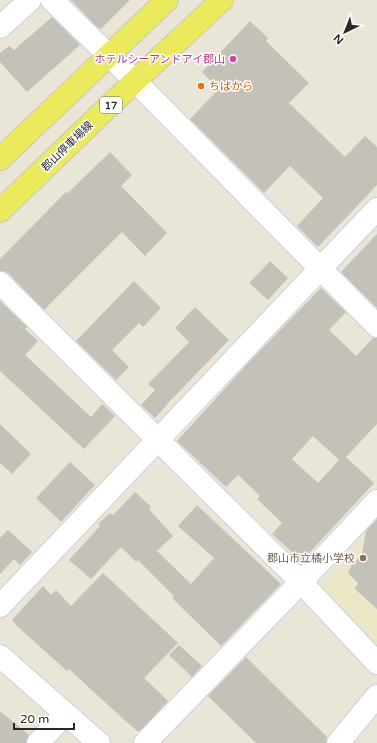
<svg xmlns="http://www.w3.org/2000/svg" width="377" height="743" font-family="'Varela Round','Noto Sans JP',sans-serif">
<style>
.education{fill:#ebe8c7}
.building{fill:#c4c2b8;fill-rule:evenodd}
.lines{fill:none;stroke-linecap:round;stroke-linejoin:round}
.minor-casing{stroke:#cecee0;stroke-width:24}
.major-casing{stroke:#c7c7c7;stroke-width:24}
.minor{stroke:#fff;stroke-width:22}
.major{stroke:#eaea5c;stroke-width:22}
.hotel-dot{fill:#d1479c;stroke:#fff;stroke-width:1.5}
.food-dot{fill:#e8710a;stroke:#fff;stroke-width:1.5}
.education-dot{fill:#8d6e63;stroke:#fff;stroke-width:1.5}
.labels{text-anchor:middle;stroke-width:3;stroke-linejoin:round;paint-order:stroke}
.shield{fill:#fff;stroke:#686868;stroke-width:1}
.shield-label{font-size:10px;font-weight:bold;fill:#272727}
.hotel-label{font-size:11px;fill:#b23c85;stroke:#fff;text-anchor:end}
.food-label{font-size:11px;fill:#c56008;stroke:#fff;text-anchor:start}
.street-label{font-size:11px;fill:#272727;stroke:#fff}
.education-label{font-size:11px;fill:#785e54;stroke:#fff;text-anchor:end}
</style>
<rect width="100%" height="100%" fill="#e9e6d8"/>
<path class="education" d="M377 527V646L320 589Z"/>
<g class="building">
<path d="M71 0H130L101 29 98 28Z"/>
<path d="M52 17 80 45 27 92 0 62V53L9 46 14 50Z"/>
<path d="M250 21 268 38 266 41 309 83 289 103 345 157 365 136 377 147V185L318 247 297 226 323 198 290 166 264 193 190 119 219 89 202 72Z"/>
<path d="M110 152 132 175 121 186 167 233 145 256 122 232 44 310 9 274 4 271H0V259L66 192 68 193Z"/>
<path d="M377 234V308L341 272Z"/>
<path d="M270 261 288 278 268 300 249 283Z"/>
<path d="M134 281 161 308 143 327 139 323 112 350 129 367 116 380 76 341Z"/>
<path d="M321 288 346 312 329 330 356 356 373 338H377V424L346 457 374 483 302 561 272 534 282 523 257 499 260 496 238 475 226 487 177 441 250 361ZM313 436 339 460 318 483 292 459Z"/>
<path d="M0 301 27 327 25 329 38 341 25 355 91 417 102 404 115 416 84 449 0 371Z"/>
<path d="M195 307 229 340 167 404V405L155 418 141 405 155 390 148 384 189 342 175 328Z"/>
<path d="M0 424 31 454 12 474 0 463Z"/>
<path d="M70 462 95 485 61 522 36 498Z"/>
<path d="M135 492 151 507 149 509 173 536 157 551 191 584 214 558 178 526 197 505 281 584 221 646 172 598 174 596 138 560 136 562 121 547 91 579 69 560 100 526 98 524 110 513 113 515Z"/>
<path d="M377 519V609L355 589 358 583 348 573 351 566 362 554 366 531Z"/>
<path d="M8 530 32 552 20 565 14 559 0 574V538Z"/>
<path d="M103 573 178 643 144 678 168 701 140 731H137L109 706 69 669 67 671 17 626 12 620 43 586 51 595 56 590 71 606Z"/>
<path d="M179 645 202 666 192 677 169 655Z"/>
<path d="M246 657 327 737 326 743H256L208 696Z"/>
<path d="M0 711 29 735 26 743H0Z"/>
</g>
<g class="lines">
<g class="minor-casing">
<g id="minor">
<path d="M52 0 135 81 377 326"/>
<path d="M0 27 30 0"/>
<path d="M0 283 301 582 377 663"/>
<path d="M0 606 377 209"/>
<path d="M0 656 99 743"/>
<path d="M38 743 65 714"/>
<path d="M145 743 301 582 377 501"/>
<path d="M338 743 377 696"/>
</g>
</g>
<g class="major-casing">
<g id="major">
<path d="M0 159 167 0"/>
<path d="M0 211 135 81 222 0"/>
</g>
</g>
<use href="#minor" class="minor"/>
<use href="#major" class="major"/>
</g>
<circle class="hotel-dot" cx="233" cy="59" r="4"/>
<circle class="food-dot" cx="201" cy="86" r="4"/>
<circle class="education-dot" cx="363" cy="558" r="4"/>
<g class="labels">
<rect class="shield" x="100" y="97" width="22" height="16" rx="3"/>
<g class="shield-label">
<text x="111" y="109">17</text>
</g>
<g class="hotel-label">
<text x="225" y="63">ホテルシーアンドアイ郡山</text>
</g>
<g class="food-label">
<text x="209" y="90">ちばから</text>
</g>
<g class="street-label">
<text transform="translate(67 146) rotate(-44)" y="4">郡山停車場線</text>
</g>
<g class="education-label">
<text x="355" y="562">郡山市立橘小学校</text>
</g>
</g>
<g transform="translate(345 32) rotate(223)" stroke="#ffffff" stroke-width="3" paint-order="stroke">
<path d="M0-3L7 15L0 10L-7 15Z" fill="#272727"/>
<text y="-6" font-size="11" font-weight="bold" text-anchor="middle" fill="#272727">N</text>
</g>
<path d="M14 723v6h60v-6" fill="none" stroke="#272727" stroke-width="2"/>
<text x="20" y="723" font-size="12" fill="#272727" stroke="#ffffff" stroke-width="3" paint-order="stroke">20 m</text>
</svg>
